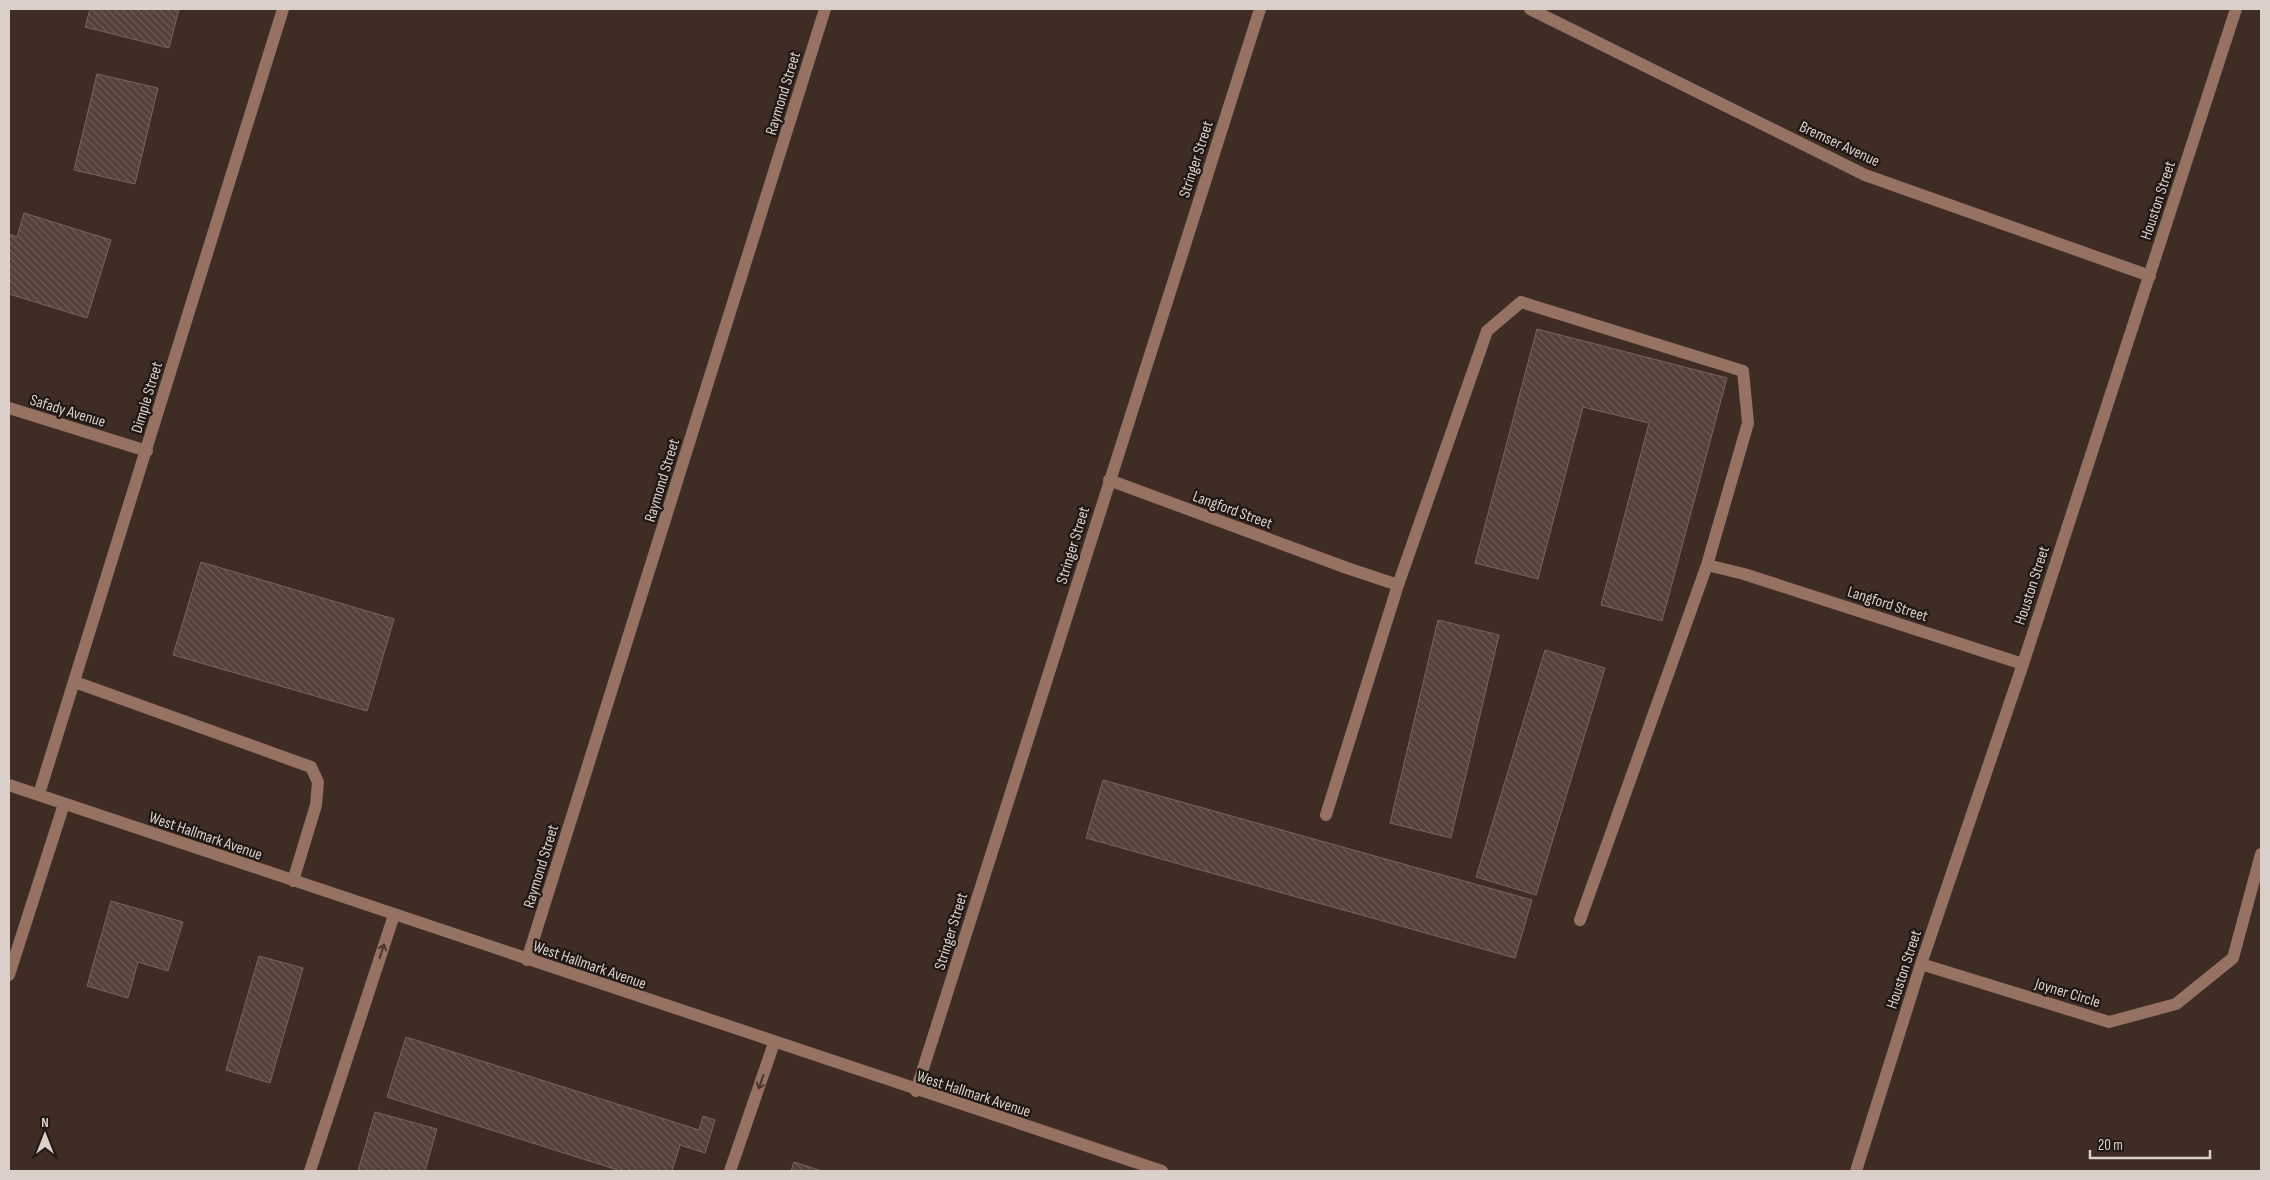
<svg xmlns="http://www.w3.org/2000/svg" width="2270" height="1180" viewBox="0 0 2270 1180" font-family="'Sofia Sans Condensed',sans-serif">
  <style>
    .building { fill: url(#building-back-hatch); stroke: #7a655d }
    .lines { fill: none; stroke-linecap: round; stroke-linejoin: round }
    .minor { stroke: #967263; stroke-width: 12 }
    .oneway { stroke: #49372f }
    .labels { text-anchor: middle; stroke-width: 4.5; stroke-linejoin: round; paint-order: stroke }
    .street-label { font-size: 16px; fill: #dbcfca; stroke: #1f1713 }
  </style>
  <defs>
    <pattern id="building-back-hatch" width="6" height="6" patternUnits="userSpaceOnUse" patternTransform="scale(1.25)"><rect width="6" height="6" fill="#544139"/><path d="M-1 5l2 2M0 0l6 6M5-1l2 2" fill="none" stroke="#6c5b54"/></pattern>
  </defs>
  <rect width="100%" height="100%" fill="#3e2c25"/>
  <path class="building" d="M 90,9 L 179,9 L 169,48 L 85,27 Z
    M 97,74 L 158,88 L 135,184 L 74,170 Z
    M 24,213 L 111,240 L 87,318 L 9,294 L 9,234 L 17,237 Z
    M 1537,329 L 1727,378 L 1662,621 L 1601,605 L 1649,423 L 1583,407 L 1538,579 L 1475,563 Z
    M 201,562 L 394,619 L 367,711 L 173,655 Z
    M 1438,620 L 1499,635 L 1451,838 L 1390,823 Z
    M 1545,650 L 1605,668 L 1536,895 L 1476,877 Z
    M 1103,780 L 1532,900 L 1515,958 L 1086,838 Z
    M 111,901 L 183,922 L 168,971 L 138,962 L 128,998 L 87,986 Z
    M 259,956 L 303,968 L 270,1083 L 226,1070 Z
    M 406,1037 L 699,1130 L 703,1116 L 715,1120 L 705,1153 L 680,1145 L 672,1171 L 621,1171 L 387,1097 Z
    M 375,1112 L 437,1129 L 425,1171 L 358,1171 Z
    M 794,1162 L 822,1171 L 791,1171 Z"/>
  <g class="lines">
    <path class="minor" d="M 1530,9 L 1865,175 L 2150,276
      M 9,408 L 147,451
      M 1109,480 L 1347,568 L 1398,585 L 1487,331 L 1521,302 L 1743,371 L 1748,423 L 1707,565 L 1744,574 L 2023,664
      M 75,682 L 311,767 L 318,782 L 316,805 L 293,881
      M 9,785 L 1162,1171
      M 39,794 L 283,9
      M 1326,815 L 1398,585
      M 1580,920 L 1707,565
      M 527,960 L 825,9
      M 1921,964 L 2109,1022 L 2176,1004 L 2233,958 L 2261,854
      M 9,975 L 64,804
      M 916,1091 L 1260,9
      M 310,1171 L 394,915
      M 730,1171 L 774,1043
      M 1856,1171 L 1921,964 L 2023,664 L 2236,9"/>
  </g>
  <defs><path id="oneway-shaft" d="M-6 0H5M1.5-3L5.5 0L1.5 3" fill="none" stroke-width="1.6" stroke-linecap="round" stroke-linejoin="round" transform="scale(1.25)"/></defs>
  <g class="oneway">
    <use href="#oneway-shaft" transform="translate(382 951) rotate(-72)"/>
    <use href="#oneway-shaft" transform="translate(761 1082) rotate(109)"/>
  </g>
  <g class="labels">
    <g class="street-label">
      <text transform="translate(782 93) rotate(-73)" y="6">Raymond Street</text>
      <text transform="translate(1840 143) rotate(25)" y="6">Bremser Avenue</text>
      <text transform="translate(1195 159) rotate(-72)" y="6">Stringer Street</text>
      <text transform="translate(2157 200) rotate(-72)" y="6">Houston Street</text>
      <text transform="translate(146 397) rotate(-73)" y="6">Dimple Street</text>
      <text transform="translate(68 410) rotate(17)" y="6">Safady Avenue</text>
      <text transform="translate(661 480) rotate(-73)" y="6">Raymond Street</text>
      <text transform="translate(1233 509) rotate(20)" y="6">Langford Street</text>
      <text transform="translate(1072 545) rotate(-73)" y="6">Stringer Street</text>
      <text transform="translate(2031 585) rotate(-72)" y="6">Houston Street</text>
      <text transform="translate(1888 603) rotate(18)" y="6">Langford Street</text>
      <text transform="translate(206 835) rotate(19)" y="6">West Hallmark Avenue</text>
      <text transform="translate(540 866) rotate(-73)" y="6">Raymond Street</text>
      <text transform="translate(950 931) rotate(-73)" y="6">Stringer Street</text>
      <text transform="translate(590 964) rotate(19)" y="6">West Hallmark Avenue</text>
      <text transform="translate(1903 969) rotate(-72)" y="6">Houston Street</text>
      <text transform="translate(2068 992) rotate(17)" y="6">Joyner Circle</text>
      <text transform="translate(974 1093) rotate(18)" y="6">West Hallmark Avenue</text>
    </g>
  </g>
  <rect width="2270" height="1180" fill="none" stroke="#dbcfca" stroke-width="20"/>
  <g transform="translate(45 1135)" stroke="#1f1713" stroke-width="4" paint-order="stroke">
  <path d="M0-4L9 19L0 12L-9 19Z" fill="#dbcfca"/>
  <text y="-8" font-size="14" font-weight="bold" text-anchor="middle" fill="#dbcfca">N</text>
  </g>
  <path d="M2090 1150v8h120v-8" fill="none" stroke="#dbcfca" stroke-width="2.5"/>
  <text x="2098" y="1150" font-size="15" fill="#dbcfca" stroke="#1f1713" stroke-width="4" paint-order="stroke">20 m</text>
</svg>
